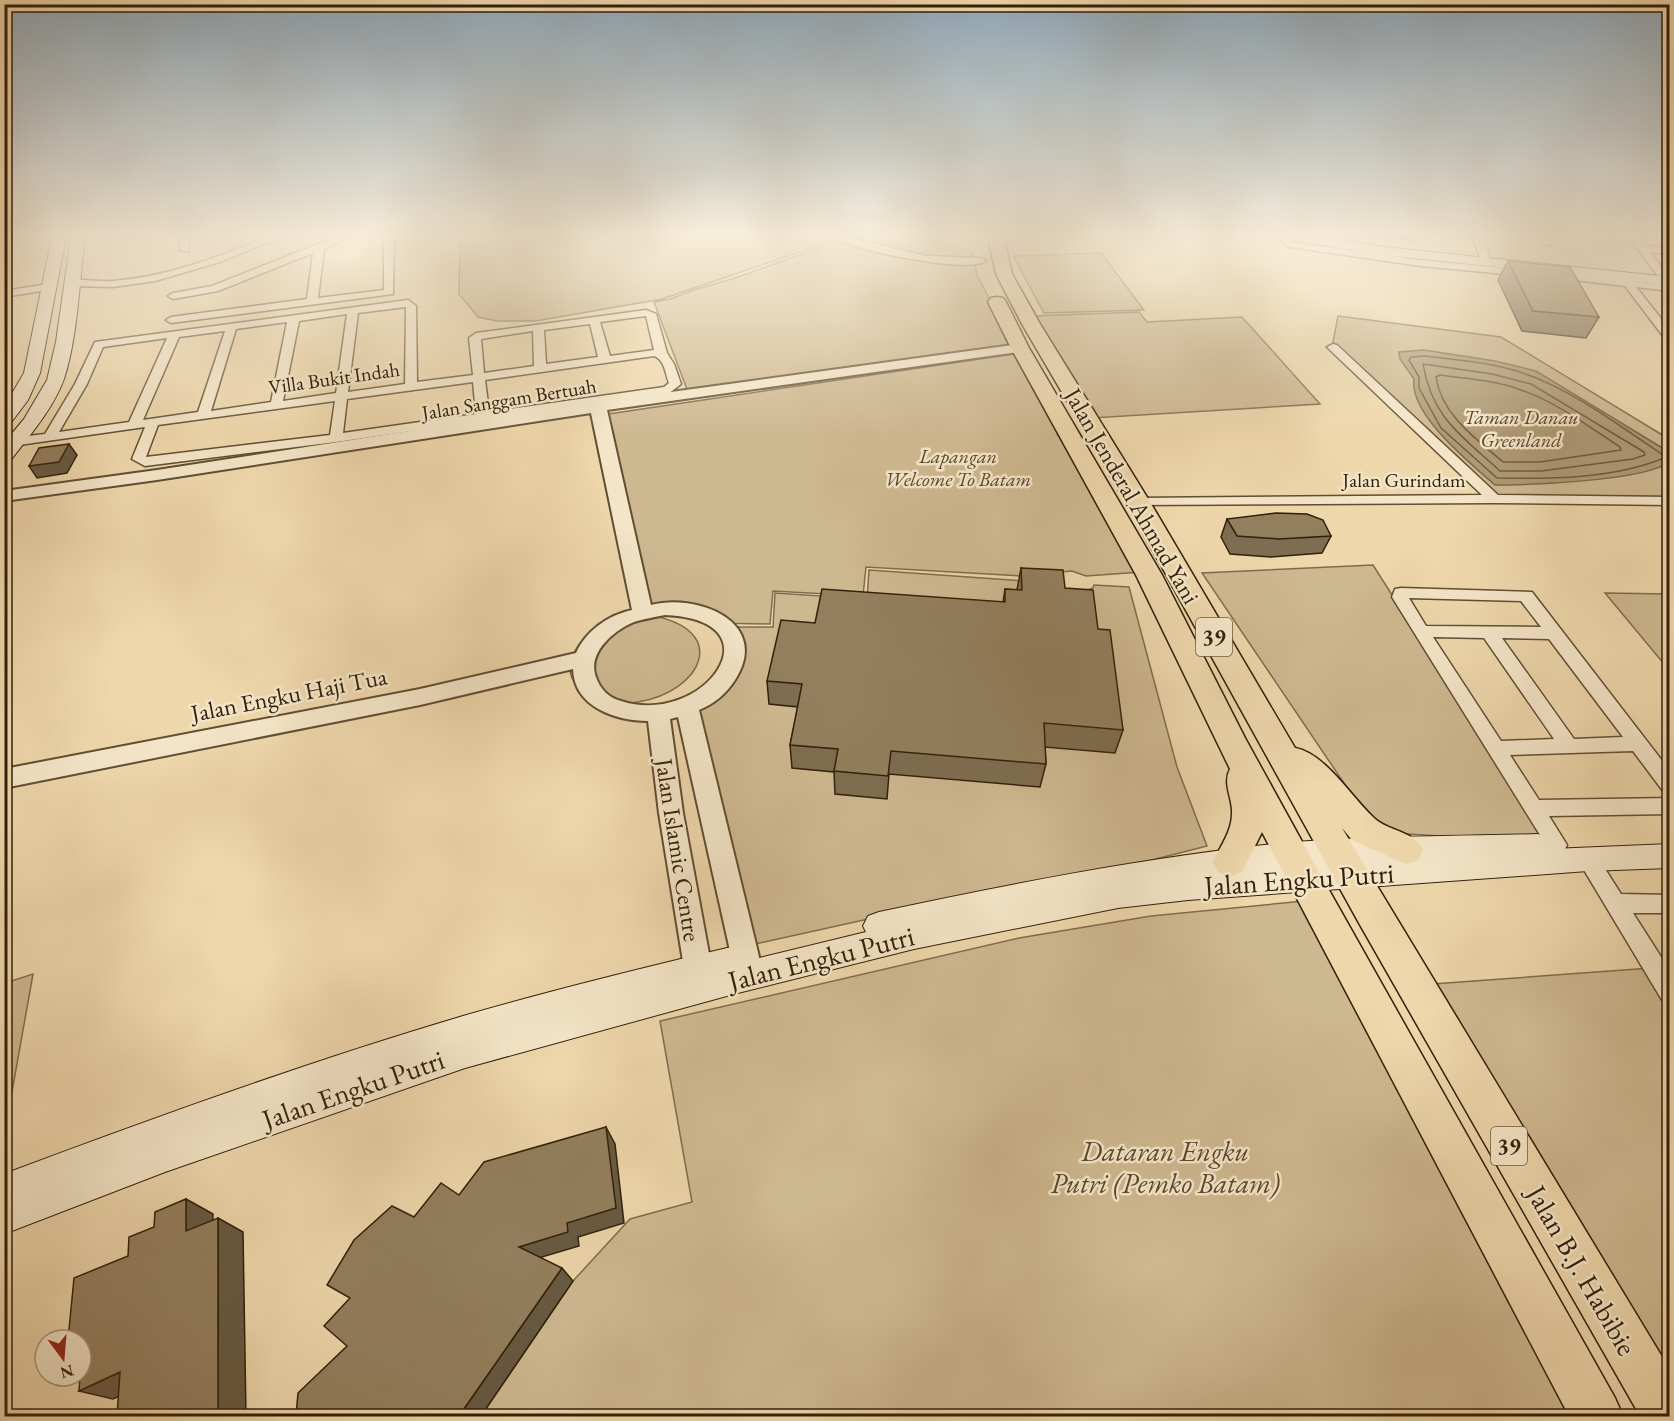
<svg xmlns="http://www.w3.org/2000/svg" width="1674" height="1421" viewBox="0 0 1674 1421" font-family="'EB Garamond',serif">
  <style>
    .green { fill: #ceb890; stroke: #806c4d; stroke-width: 1.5 }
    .water { fill: #ae9974; stroke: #7c694a; stroke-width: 1.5 }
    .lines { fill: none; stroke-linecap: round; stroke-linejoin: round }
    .shore { stroke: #705c3f; stroke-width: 1.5 }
    .minor-casing { stroke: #604e32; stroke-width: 3 }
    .tertiary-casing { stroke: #604e32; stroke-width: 4 }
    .secondary-casing { stroke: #31200a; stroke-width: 2 }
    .trunk-casing { stroke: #31200a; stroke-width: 3 }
    .minor { fill: #f4e5c8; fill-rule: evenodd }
    .tertiary { fill: #f4e5c8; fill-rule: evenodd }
    .secondary { fill: #f4e5c8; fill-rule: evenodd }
    .trunk { fill: #eed7ab; fill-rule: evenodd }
    .wall { fill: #7e6d51; stroke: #31200a; stroke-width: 1.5 }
    .shaded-wall { fill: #675942; stroke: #31200a; stroke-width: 1.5 }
    .building { fill: #937f5e; stroke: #31200a; stroke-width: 1.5 }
    .labels { text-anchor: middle; stroke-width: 5; stroke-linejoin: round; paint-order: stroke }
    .far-street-label { font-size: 20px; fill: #31200a; stroke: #f4e5c8 }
    .far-park-label { font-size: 20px; font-style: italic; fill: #58462c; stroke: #f4e5c8 }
    .shield { fill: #f4e5c8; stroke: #6c5b43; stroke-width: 1.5 }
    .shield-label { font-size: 22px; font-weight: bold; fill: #31200a }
    .street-label { font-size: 24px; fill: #31200a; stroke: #f4e5c8 }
    .near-street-label { font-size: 28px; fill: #31200a; stroke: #f4e5c8 }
    .near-park-label { font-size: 28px; font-style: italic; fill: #58462c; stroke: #f4e5c8 }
  </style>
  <rect width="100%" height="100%" fill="#eed7ab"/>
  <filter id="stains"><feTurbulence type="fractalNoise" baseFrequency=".00333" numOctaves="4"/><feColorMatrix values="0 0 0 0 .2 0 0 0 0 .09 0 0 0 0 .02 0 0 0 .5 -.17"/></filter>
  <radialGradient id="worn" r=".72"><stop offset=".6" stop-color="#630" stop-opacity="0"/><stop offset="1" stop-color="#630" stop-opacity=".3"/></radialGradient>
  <path class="green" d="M 460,237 L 836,237 L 826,243 L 662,299 L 536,321 L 497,321 L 478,317 L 459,294 Z
    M 841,237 L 920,237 L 972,251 L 977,275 L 1014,346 L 688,392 L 654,302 L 670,299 L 694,290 L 735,278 L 830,244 Z
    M 1101,253 L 1144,310 L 1044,313 L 1013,256 Z
    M 1139,312 L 1147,322 L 1242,317 L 1320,404 L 1092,418 L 1033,316 Z
    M 1338,316 L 1501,337 L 1669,439 L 1669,497 L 1494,496 L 1333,342 Z
    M 1014,354 L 1141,572 L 1086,576 L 1072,571 L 1060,572 L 1055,578 L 866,567 L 863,596 L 773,591 L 770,624 L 710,623 L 632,606 L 595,416 Z
    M 1373,565 L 1550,843 L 1377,832 L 1202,573 Z
    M 869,570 L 1053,583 C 1068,591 1077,595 1093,588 L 1094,585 L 1129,587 L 1177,767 L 1207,846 L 1132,865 L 1036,882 L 746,946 L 692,711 L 719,690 L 728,627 L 773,627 L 775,593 L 867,599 Z
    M 1605,593 L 1669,594 L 1669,670 Z
    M 648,615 C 731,628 704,691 638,702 C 629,704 615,705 606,701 C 598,697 584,692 578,686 C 555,664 586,630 608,623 C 620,618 635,618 648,615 Z
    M 1304,901 L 1587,1416 L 481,1416 L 573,1281 L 630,1219 L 692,1202 L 660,1021 L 1019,938 L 1151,916 Z
    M 1651,968 L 1669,993 L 1669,1398 L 1419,985 Z
    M 33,974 L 5,1131 L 5,983 Z"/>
  <path class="water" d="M 1424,350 L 1495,361 L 1536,371 L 1669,452 L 1669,462 C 1645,481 1529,485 1495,485 C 1470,463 1409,414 1414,379 L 1400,359 L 1399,352 Z"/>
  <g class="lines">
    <path class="shore" d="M 1425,356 C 1457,360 1489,362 1520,372 C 1572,389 1618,425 1663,455 L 1664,458 C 1613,479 1551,479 1497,478 L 1441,428 L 1419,388 L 1419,377 L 1409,360 L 1411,357 Z
      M 1423,364 L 1492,374 L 1531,384 L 1644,452 L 1645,455 L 1633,459 L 1541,471 L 1500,471 C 1462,436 1432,418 1423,364 Z
      M 1440,375 C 1466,379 1493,380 1518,389 C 1555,401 1588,426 1620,447 L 1621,450 L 1540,462 L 1503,462 C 1476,439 1441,414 1436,377 Z"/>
    <g class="minor-casing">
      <path id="minor" d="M 180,237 L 190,237 L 188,252 L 180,250 Z
        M 268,237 L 281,237 L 220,262 L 155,281 L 113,287 L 71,286 L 66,283 L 71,280 C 85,279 99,282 113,281 C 167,277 218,257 268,237 Z
        M 336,237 L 349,237 L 324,249 L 318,298 L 384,290 L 384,237 L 394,237 L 393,294 L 171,323 L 166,320 L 171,317 L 307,299 L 313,253 L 218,291 L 173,299 L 168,296 L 173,293 L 212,286 Z
        M 833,237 L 848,237 L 926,256 L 981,258 L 986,261 C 968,274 852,250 833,237 Z
        M 1286,237 L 1295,237 L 1292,242 L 1421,260 L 1526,270 L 1531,273 L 1526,276 L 1421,266 L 1289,247 L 1282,242 Z
        M 1473,237 L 1483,237 L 1491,261 L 1489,263 L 1481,261 Z
        M 1538,237 L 1547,237 L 1552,244 L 1544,246 Z
        M 1629,237 L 1638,237 L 1645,246 L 1670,248 L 1670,254 L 1650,252 L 1667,274 L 1666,276 L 1658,276 Z
        M 1553,272 L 1620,279 L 1620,276 L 1624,275 L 1631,281 L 1670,285 L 1670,291 L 1636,287 L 1670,330 L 1670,341 L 1666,340 L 1625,286 L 1549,277 L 1548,275 Z
        M 49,284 L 53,285 L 53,289 L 4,297 L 4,291 Z
        M 408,300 L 416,306 L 417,382 L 473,375 L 469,338 L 476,333 L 646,310 L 656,314 L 667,353 L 674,364 L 681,384 L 668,394 L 336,442 L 145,466 L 132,459 L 145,427 L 19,445 L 12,441 L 19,437 L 45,434 L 75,384 L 95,342 ZM 406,307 L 405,384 L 348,392 L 358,313 ZM 347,314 L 336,393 L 283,401 L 299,321 ZM 646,316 L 654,350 L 610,356 L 600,322 ZM 287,322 L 271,402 L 211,411 L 236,329 ZM 590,324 L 598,357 L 546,364 L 544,330 ZM 225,331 L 198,412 L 143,420 L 179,337 ZM 533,331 L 534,366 L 484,373 L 481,339 ZM 167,338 L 129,422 L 59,432 L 87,384 L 103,347 ZM 654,356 C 665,360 665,373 669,383 L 664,387 L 489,412 L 485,380 ZM 473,382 L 476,414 L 343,433 L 347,399 ZM 335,401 L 330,435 L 146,457 L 158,425 Z
        M 1333,344 L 1337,345 L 1498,495 L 1670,497 L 1670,505 L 1494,503 L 1133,505 L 1131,502 L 1138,498 L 1482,495 L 1329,349 L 1327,347 Z
        M 1401,588 L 1532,592 L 1670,771 L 1670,793 L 1663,791 L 1633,751 L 1510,755 L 1539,800 L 1670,798 L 1670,814 L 1549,816 L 1567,845 L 1564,851 L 1557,854 L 1550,851 L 1392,597 L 1395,589 ZM 1409,598 L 1521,601 L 1541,627 L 1426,626 ZM 1433,637 L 1484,638 L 1554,739 L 1501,741 ZM 1502,638 L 1549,639 L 1623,737 L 1574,739 Z
        M 1588,850 L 1595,853 L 1621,894 L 1670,895 L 1670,913 L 1633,913 L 1670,971 L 1670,1003 L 1662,1000 L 1581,865 L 1578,859 L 1581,853 Z"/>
    </g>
    <g class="tertiary-casing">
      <path id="tertiary" d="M 1020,344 L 1027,348 L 1025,351 L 607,410 L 651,605 C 697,593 772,622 735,680 C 726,694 714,704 699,710 L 763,973 L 759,982 L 749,986 L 739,982 L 735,973 L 678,717 L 670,719 L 683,813 L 715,986 L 711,996 L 701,999 L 691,996 L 687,986 L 659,813 L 648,721 C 616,721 574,707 573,669 L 420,705 L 4,788 L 4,769 L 420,689 L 576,653 C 586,631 608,615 632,610 L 591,413 L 157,480 L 4,501 L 4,491 L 157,470 L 598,402 ZM 665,615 C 782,620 703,728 621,701 C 609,698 600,689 596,677 C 587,653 613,631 634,622 C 643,619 655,617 665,615 Z"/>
    </g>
    <g class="secondary-casing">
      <path id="secondary" d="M 52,237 L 66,237 L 40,373 L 28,400 L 10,424 L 4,425 L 4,407 L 24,373 Z
        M 71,237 L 85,237 C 79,282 78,336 64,379 C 53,409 30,435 11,460 L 4,462 L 4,443 L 24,419 L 47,380 L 56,342 Z
        M 1288,237 L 1322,237 L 1384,247 L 1670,277 L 1670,285 L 1384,255 L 1294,241 Z
        M 1538,834 L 1548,837 L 1553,846 L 1551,849 L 1670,844 L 1670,868 L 1588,871 L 1188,900 L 1118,908 L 914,949 L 734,994 L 465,1068 L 165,1172 L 4,1234 L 4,1174 C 156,1117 308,1062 463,1016 C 556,989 650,966 744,944 L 755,949 L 759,958 L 866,932 L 863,926 L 868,916 L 879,912 C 1001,886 1123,862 1247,847 C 1343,835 1442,837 1538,834 Z"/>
    </g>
    <g class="trunk-casing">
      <path id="trunk" d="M 988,237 L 1004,237 L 1012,274 L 1040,324 L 1150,502 L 1295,748 C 1325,753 1352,798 1374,818 C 1389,832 1413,830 1423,850 L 1418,860 L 1406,864 L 1352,840 L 1342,828 L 1670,1370 L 1670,1416 L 1640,1416 L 1359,923 L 1126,502 L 1022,324 L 996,274 Z
        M 997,297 L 1003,298 L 1006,302 L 1029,348 L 1162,575 L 1245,738 L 1316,867 L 1615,1398 L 1623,1416 L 1569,1416 L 1262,832 L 1242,872 L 1230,877 L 1218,872 L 1213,862 C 1220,847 1232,831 1232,814 C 1233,798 1222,784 1230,769 L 1136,575 L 1011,348 L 988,302 L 991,298 Z"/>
    </g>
    <use href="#minor" class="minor"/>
    <use href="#tertiary" class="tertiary"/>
    <use href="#secondary" class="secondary"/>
    <use href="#trunk" class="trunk"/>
  </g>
  <path class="wall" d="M 1384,237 L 1418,237 L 1417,241 Z
    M 1508,261 L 1599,317 L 1586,338 L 1522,331 L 1498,280 Z
    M 1227,519 L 1331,536 L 1322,553 L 1271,557 L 1230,554 L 1221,537 Z
    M 1021,568 L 1065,588 L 1098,629 L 1123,730 L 1115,753 L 1045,747 L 1046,764 L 1040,787 L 889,774 L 887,799 L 835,794 L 834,772 L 792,768 L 790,745 L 798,707 L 769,704 L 767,681 L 815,623 L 1003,602 L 1005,589 L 1017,590 Z"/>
  <path class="shaded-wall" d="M 69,444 L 77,455 L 67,473 L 37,478 L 29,466 Z
    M 606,1127 L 615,1144 L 624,1223 L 578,1237 L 579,1246 L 532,1260 L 519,1247 L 567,1223 Z
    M 186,1199 L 213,1214 L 212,1245 L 186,1231 Z
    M 218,1218 L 243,1232 L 246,1416 L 218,1416 Z
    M 562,1268 L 573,1281 L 481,1416 L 459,1416 Z
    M 120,1372 L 152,1381 L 113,1399 L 79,1391 Z"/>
  <path class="building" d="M 1508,261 L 1570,267 L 1599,317 L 1533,311 Z
    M 69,444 L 59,462 L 29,466 L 39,448 Z
    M 1276,513 L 1307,514 L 1323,520 L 1331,536 L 1279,539 L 1237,536 L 1227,519 Z
    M 1021,568 L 1063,570 L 1065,588 L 1093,590 L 1098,629 L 1110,630 L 1123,730 L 1044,723 L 1046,764 L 891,751 L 888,776 L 834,771 L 838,749 L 790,745 L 802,684 L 767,681 L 781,620 L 815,623 L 822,589 L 1005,602 L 1005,589 L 1022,590 Z
    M 606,1127 L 616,1208 L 567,1223 L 568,1232 L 519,1247 L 562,1268 L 459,1416 L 296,1416 L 298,1393 L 347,1346 L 324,1326 L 350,1298 L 327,1285 L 354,1240 L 392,1206 L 414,1217 L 441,1183 L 459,1195 L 484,1162 Z
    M 186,1199 L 186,1231 L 218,1218 L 218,1416 L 117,1416 L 120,1372 L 79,1391 L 80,1376 L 81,1376 L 81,1340 L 68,1340 L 74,1278 L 128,1256 L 129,1237 L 154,1227 L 155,1212 Z"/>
  <linearGradient id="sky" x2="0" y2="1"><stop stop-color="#91a9ba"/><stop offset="0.54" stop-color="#f7edd9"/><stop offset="1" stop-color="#f7edd9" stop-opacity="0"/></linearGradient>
  <rect width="1674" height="436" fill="url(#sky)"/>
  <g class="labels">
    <g class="far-street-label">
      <text transform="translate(334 378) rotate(-8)" y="7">Villa Bukit Indah</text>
      <text transform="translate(509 399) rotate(-9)" y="7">Jalan Sanggam Bertuah</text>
      <text x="1404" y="487">Jalan Gurindam</text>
    </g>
    <g class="far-park-label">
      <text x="1521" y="424">Taman Danau<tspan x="1521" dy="23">Greenland</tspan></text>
      <text x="958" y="463">Lapangan<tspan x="958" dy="23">Welcome To Batam</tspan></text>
    </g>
    <g class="shield">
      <rect x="1196" y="618" width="36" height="38" rx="4.5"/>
      <rect x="1491" y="1127" width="36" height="38" rx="4.5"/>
    </g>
    <g class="shield-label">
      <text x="1214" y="645">39</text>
      <text x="1509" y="1154">39</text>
    </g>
    <g class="street-label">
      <text transform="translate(1132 496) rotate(60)" y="8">Jalan Jenderal Ahmad Yani</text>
      <text transform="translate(289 695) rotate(-11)" y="8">Jalan Engku Haji Tua</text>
      <text transform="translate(678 850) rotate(81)" y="8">Jalan Islamic Centre</text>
    </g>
    <g class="near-street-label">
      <text transform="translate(1299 879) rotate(-4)" y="10">Jalan Engku Putri</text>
      <text transform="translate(821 958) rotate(-14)" y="10">Jalan Engku Putri</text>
      <text transform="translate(353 1089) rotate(-19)" y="10">Jalan Engku Putri</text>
      <text transform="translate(1582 1270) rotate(60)" y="10">Jalan B.J. Habibie</text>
    </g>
    <g class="near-park-label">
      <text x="1165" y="1161">Dataran Engku<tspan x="1165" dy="32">Putri (Pemko Batam)</tspan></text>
    </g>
  </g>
  <rect width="1674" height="1421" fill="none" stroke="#eed7ab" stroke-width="24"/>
  <rect x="6" y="6" width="1662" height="1409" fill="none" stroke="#31200a" stroke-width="3"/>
  <rect x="12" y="12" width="1650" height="1397" fill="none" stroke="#31200a" stroke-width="1.5"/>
  <g transform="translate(63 1358) rotate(164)"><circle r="28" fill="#f4e5c8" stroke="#a6967c" stroke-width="1.5"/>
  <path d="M0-4.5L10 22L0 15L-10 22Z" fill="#8f2418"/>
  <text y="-9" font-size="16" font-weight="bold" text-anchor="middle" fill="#31200a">N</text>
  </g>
  <rect width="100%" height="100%" filter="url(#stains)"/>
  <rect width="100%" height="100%" fill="url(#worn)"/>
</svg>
